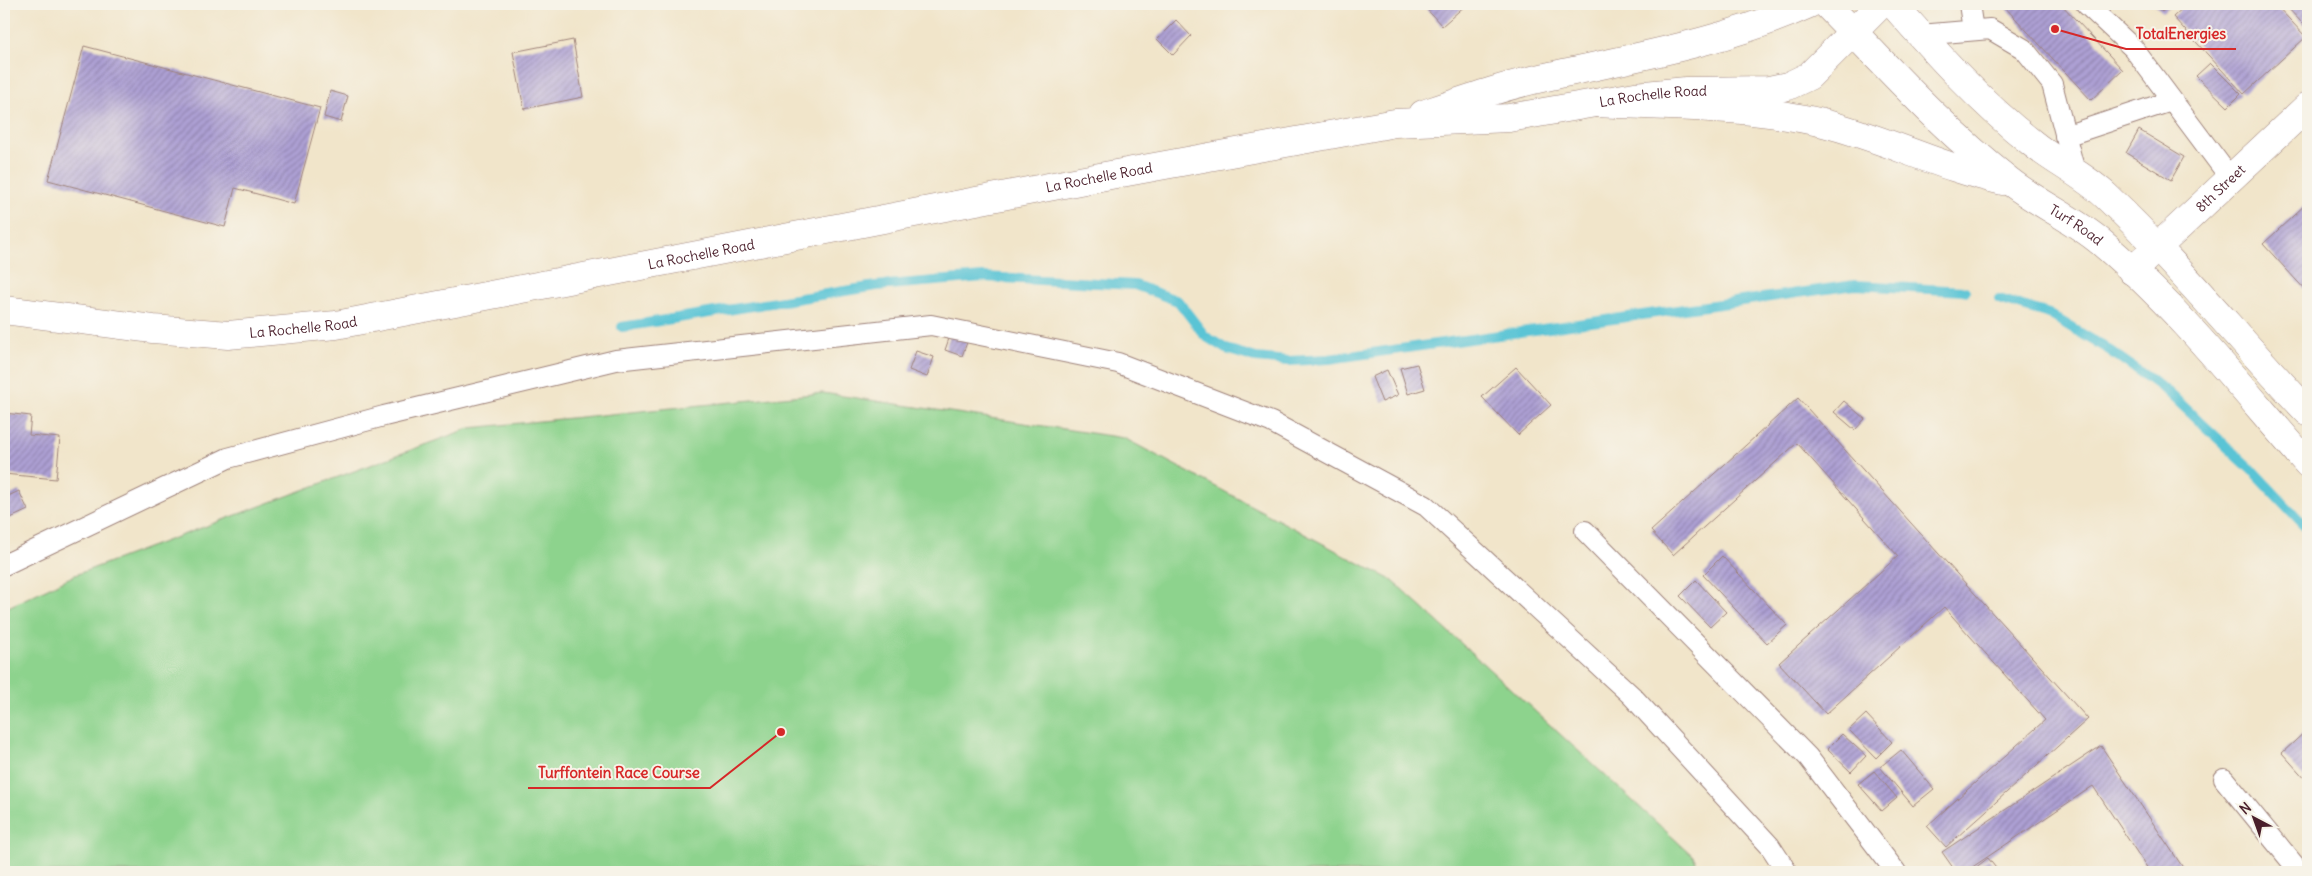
<svg xmlns="http://www.w3.org/2000/svg" width="2312" height="876" viewBox="0 0 2312 876" font-family="Delius,sans-serif">
  <style>
    .pitch { fill: #8dd38d; stroke: #6c795c }
    .lines { fill: none; stroke-linecap: round; stroke-linejoin: round }
    .stream { stroke: #5ac4d5; stroke-width: 10 }
    .building { fill: url(#building-hatch) }
    .service-casing { stroke: #9e827a; stroke-width: 22 }
    .minor-casing { stroke: #9e827a; stroke-width: 29 }
    .secondary-casing { stroke: #9e827a; stroke-width: 29 }
    .service { stroke: #fff; stroke-width: 20 }
    .minor { stroke: #fff; stroke-width: 28 }
    .secondary { stroke: #fff; stroke-width: 28 }
    .labels { text-anchor: middle; stroke-width: 4; stroke-linejoin: round; paint-order: stroke }
    .street-label { font-size: 14px; fill: #4a1f2b; stroke: #f7f3e8 }
    .leader { fill: none; stroke: #d62828; stroke-width: 2 }
    .callout-dot { fill: #d62828; stroke: #f7f3e8; stroke-width: 2 }
    .callout-label { font-size: 15px; text-anchor: middle; font-weight: bold; fill: #d62828; stroke: #f7f3e8; stroke-width: 4; stroke-linejoin: round; paint-order: stroke }
  </style>
  <defs>
    <pattern id="building-hatch" width="6" height="6" patternUnits="userSpaceOnUse" patternTransform="scale(1.25)"><rect width="6" height="6" fill="#ada0d4"/><path d="M-1 1l2-2M0 6l6-6M5 7l2-2" fill="none" stroke="#8f82ac"/></pattern>
  </defs>
  <rect width="100%" height="100%" fill="#f7f3e8"/>
  <filter id="ink" filterUnits="userSpaceOnUse"><feTurbulence type="fractalNoise" baseFrequency=".02" numOctaves="2"/><feDisplacementMap in="SourceGraphic" scale="10" xChannelSelector="R" yChannelSelector="G"/><feConvolveMatrix kernelMatrix="1 2 1 2 8 2 1 2 1" color-interpolation-filters="sRGB"/></filter>
  <filter id="wash" filterUnits="userSpaceOnUse"><feTurbulence type="fractalNoise" baseFrequency=".0096" numOctaves="4" result="noise"/><feDisplacementMap in="SourceGraphic" scale="20" xChannelSelector="R" yChannelSelector="G"/><feGaussianBlur stdDeviation="1.12" result="paint"/><feColorMatrix in="noise" values="0 0 0 0 0 0 0 0 0 0 0 0 0 0 0 0 0 1.4 0 .05"/><feComposite in="paint" operator="in"/></filter>
  <g filter="url(#wash)">
    <rect width="100%" height="100%" fill="#f1e5ca"/>
    <path class="pitch" d="M 823,393 L 1124,438 L 1393,581 L 1693,856 L 1701,872 L 4,872 L 4,609 L 75,575 L 470,428 Z"/>
    <g class="lines">
      <path class="stream" d="M 1999,299 L 2049,314 L 2109,350 L 2168,392 L 2254,472 L 2308,529
        M 622,327 L 876,286 L 983,277 L 1135,285 L 1178,301 L 1205,336 L 1226,349 L 1256,358 L 1288,361 L 1329,359 L 1855,285 L 1965,291"/>
    </g>
    <g id="blocks">
      <path class="building" d="M 1422,4 L 1467,4 L 1442,26 Z
        M 2002,4 L 2061,4 L 2123,70 L 2091,100 Z
        M 2155,4 L 2172,4 L 2162,12 Z
        M 2187,4 L 2275,4 L 2306,37 L 2244,94 L 2173,17 Z
        M 2284,4 L 2308,4 L 2308,21 L 2304,25 Z
        M 1176,20 L 1191,36 L 1173,55 L 1157,39 Z
        M 573,40 L 583,97 L 524,109 L 513,52 Z
        M 84,46 L 320,108 L 294,204 L 235,188 L 225,227 L 48,180 Z
        M 2210,63 L 2241,94 L 2228,107 L 2196,76 Z
        M 330,91 L 348,96 L 341,122 L 324,117 Z
        M 2139,130 L 2184,157 L 2171,180 L 2126,153 Z
        M 2308,202 L 2308,293 L 2263,244 Z
        M 952,330 L 969,337 L 962,356 L 945,350 Z
        M 916,351 L 934,357 L 927,377 L 909,370 Z
        M 1417,364 L 1425,389 L 1408,394 L 1400,368 Z
        M 1516,367 L 1551,405 L 1518,435 L 1482,397 Z
        M 1387,370 L 1398,395 L 1382,402 L 1372,377 Z
        M 1798,398 L 2088,719 L 1946,847 L 1927,826 L 2045,720 L 1944,607 L 1826,714 L 1779,663 L 1898,556 L 1797,443 L 1673,555 L 1651,531 Z
        M 1844,401 L 1865,419 L 1855,430 L 1834,412 Z
        M 4,413 L 31,416 L 29,435 L 60,438 L 56,479 L 4,474 Z
        M 19,491 L 28,510 L 4,521 L 4,498 Z
        M 1722,556 L 1787,625 L 1767,643 L 1703,575 Z
        M 1696,580 L 1726,612 L 1710,627 L 1680,596 Z
        M 1866,714 L 1892,742 L 1876,758 L 1849,730 Z
        M 2308,729 L 2308,782 L 2282,753 Z
        M 1842,734 L 1866,756 L 1851,772 L 1827,749 Z
        M 2101,746 L 2186,872 L 2150,872 L 2093,786 L 1965,872 L 1956,872 L 1942,852 Z
        M 1901,750 L 1934,789 L 1913,806 L 1880,767 Z
        M 1874,771 L 1897,798 L 1882,811 L 1858,784 Z
        M 1988,858 L 1999,872 L 1970,872 Z"/>
    </g>
  </g>
  <g filter="url(#ink)">
    <use href="#blocks" fill-opacity="0" stroke="#9e827a" stroke-width="1"/>
    <g class="lines">
      <g class="service-casing">
        <path id="service" d="M 1969,4 L 1973,30
          M 2086,4 L 2133,48 L 2231,179
          M 1920,35 L 1990,29 L 2024,49 L 2052,84 L 2075,172
          M 2065,136 L 2171,101
          M 1585,531 L 1808,757 L 1896,872
          M 4,565 L 228,458 L 384,416 L 616,360 L 931,325 L 1118,363 L 1271,422 L 1426,506 L 1632,696 L 1770,846 L 1787,872
          M 2224,779 L 2300,872"/>
      </g>
      <g class="minor-casing">
        <g id="minor">
          <path d="M 1423,114 C 1464,100 1504,86 1546,77 C 1635,57 1726,42 1809,4"/>
          <path id="s1" d="M 2132,271 L 2308,106"/>
          <path id="s2" d="M 4,310 L 153,329 L 228,335 L 336,325 L 1105,176 L 1395,123 L 1509,118 L 1635,96 L 1686,91 L 1769,90 L 1788,86 L 1809,76 L 1881,4"/>
        </g>
      </g>
      <g class="secondary-casing">
        <g id="secondary">
          <path id="s3" d="M 1826,4 C 1885,64 1941,128 2008,180 C 2038,204 2073,218 2102,243 C 2179,308 2242,389 2308,464"/>
          <path d="M 1893,4 C 1936,53 1980,102 2032,143 C 2055,162 2084,175 2106,196 C 2178,264 2240,341 2308,412"/>
          <path d="M 1596,103 C 1671,107 1749,105 1823,123 C 1884,138 1941,168 2003,181"/>
        </g>
      </g>
      <use href="#service" class="service"/>
      <use href="#minor" class="minor"/>
      <use href="#secondary" class="secondary"/>
    </g>
  </g>
  <g class="labels">
    <g class="street-label">
      <text dy="5" stroke="none"><textPath href="#s2" startOffset="1672">La Rochelle Road</textPath></text>
      <text dy="5" stroke="none"><textPath href="#s2" startOffset="1111">La Rochelle Road</textPath></text>
      <text dy="5" stroke="none"><textPath href="#s1" startOffset="121">8th Street</textPath></text>
      <text dy="5" stroke="none"><textPath href="#s3" startOffset="335">Turf Road</textPath></text>
      <text dy="5" stroke="none"><textPath href="#s2" startOffset="706">La Rochelle Road</textPath></text>
      <text dy="5" stroke="none"><textPath href="#s2" startOffset="301">La Rochelle Road</textPath></text>
    </g>
  </g>
  <path class="leader" d="M2055 29L2126 49H2236M781 732L710 788H528"/>
  <g class="callout-dot">
    <circle cx="2055" cy="29" r="5"/>
    <circle cx="781" cy="732" r="5"/>
  </g>
  <g class="callout-label">
    <text x="2181" y="39">TotalEnergies</text>
    <text x="619" y="778">Turffontein Race Course</text>
  </g>
  <rect width="2312" height="876" fill="none" stroke="#f7f3e8" stroke-width="20"/>
  <g transform="translate(2254 818) rotate(319)" stroke="#f7f3e8" stroke-width="4" paint-order="stroke">
  <path d="M0-4L9 19L0 12L-9 19Z" fill="#4a1f2b"/>
  <text y="-8" font-size="14" font-weight="bold" text-anchor="middle" fill="#4a1f2b">N</text>
  </g>
</svg>
